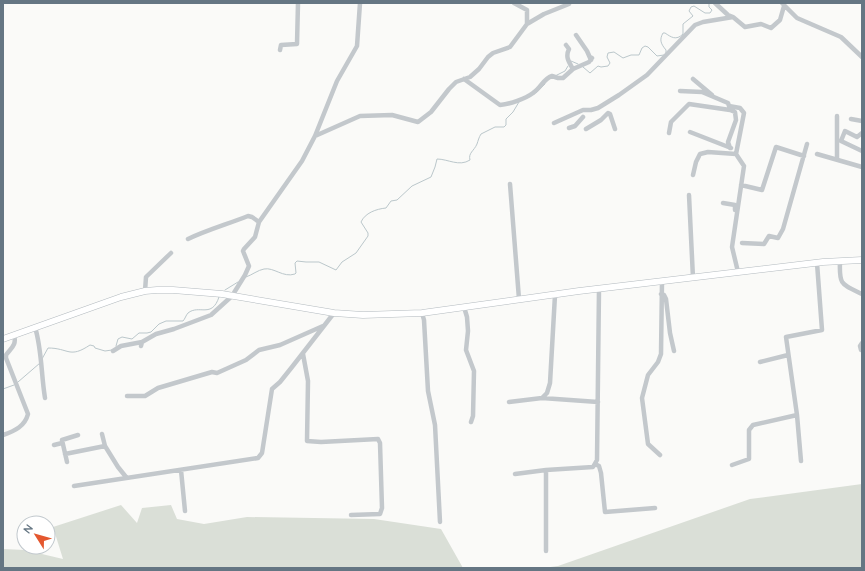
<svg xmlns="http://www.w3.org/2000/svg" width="865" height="571" viewBox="0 0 865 571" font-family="Quicksand,sans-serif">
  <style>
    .green { fill: #dadfd7 }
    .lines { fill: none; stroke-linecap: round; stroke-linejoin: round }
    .stream { stroke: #bbc7cb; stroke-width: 1 }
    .secondary-casing { stroke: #b3babf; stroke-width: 7 }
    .minor { stroke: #c3c8cc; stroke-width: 4.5 }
    .secondary { stroke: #fff; stroke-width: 6 }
  </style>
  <rect width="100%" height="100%" fill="#fafaf8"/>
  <path class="green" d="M 862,484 L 862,568 L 543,568 L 558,566 L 750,499 Z
    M 121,505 L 137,523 L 142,508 L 171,505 L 177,519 L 204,524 L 247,517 L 374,519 L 441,529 L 463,568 L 3,568 L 3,549 L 25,550 L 63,559 L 53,527 Z"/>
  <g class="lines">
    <path class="stream" d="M 666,53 L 666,50 C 661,44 659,40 663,33 L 665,33 C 671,37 676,41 683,34 L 683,24 L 693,16 L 689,11 L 691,7 L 694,6 L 705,13 L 710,13 L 712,10 L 709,7 L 709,3
      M 571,61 L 578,64
      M 583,67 L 590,73 L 598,66 L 601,67 L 608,66 L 610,63 L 607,57 L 608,53 L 614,52 L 623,58 L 631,55 L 639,55 L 642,48 L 645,46 L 648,47 L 657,56 L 664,55
      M 555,76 L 565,71 L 568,66
      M 536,93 L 545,84
      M 246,277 C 252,275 258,270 264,269 C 274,267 283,278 295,274 L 296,273 L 295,263 L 297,261 L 306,262 L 319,262 L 336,270 L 342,262 L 356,253 L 368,236 L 368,233 L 361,222 C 365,213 376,209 386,208 L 391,201 L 397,200 L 412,186 L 431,177 L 435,167 L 437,159 C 448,159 459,167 470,160 C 468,153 474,151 477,144 C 478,141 479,137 481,134 L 495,127 L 504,127 L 506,125 L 506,119 L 513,112 L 519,102
      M 225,290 L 238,282
      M 116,346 L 118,339 L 122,337 L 132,339 L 139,333 L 147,333 L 151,332 L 159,324 L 166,321 L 183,321 C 185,319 186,315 188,313 C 199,304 212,319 219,297
      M 42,359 L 48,348 C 69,348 69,359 90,345 L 94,346 L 95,348 L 105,351 L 112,350
      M 18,382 L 40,363
      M 3,389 L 14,385"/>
    <g class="secondary-casing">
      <path id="secondary" d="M 3,339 L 121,297 L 145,291 L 157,290 L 173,290 L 222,294 L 334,313 L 363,315 L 422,313 L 579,291 L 823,262 L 862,260"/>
    </g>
    <path class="minor" d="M 514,3 L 527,10 L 527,24
      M 715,3 L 728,15 L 733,17
      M 782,3 L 797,18 L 841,37 L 862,57
      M 576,35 L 587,51 L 591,60
      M 566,45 L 569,49 C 565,57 569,62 573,69
      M 280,50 L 281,45 L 297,44 L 298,3
      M 464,79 L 500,105 C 510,104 525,99 533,93 C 541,88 543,79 552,76 L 558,78 L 563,78 L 573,69 L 589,62 L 592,58
      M 693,79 L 712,95
      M 680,91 L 702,92 L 728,103 L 729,106 L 740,108 L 744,113 L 736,154 L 744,166 L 732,247 L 738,272
      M 837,116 L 837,159
      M 851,119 L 862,121
      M 554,123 L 583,110 L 591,110 L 598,108 L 619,95 L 647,75 L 695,25 L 703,22 L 733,17 L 745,27 L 761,24 L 771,28 L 780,20 L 784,6
      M 569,128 L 575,126 L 583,117
      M 586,129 L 601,120 L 608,113 L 610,114 L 615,129
      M 690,132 L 731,148
      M 669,133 L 671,122 L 689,104 L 730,110 L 735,112 L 736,120 L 728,142 L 730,148
      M 862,133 L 857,137 L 845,131 L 841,141 L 862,151
      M 315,136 L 360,116 L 392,115 L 418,122 L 431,112 L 449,89 L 456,82 L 470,77 L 479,69 L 488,57 L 493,53 L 510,47 L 527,24 L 544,14 L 569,4
      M 817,154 L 862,167
      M 693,175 L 696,162 L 700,154 L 708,152 L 736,154
      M 510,184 L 519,299
      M 741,185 L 762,190 L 776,147 L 804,156
      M 689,195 L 693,278
      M 723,203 L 735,205 L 735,210
      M 188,239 C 207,230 228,224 248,216 L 252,217 L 259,222
      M 742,243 L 764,244 L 769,236 L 778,238 L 783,229 L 807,144
      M 840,261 C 839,285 841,284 862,294
      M 145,291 L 146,277 L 171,253
      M 661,294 L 664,295 L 666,299 L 670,333 L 674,351
      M 464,307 L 467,317 L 468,331 L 466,350 L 474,371 L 473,416 L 471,422
      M 422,313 L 424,320 L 428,391 L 435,425 L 440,522
      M 35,327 C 42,350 41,374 45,398
      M 141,346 L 142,342 L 156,334 L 174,329 L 211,315 L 232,296 L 245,275 L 249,266 L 243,251 L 244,249 L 255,237 L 259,222 L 302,161 L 315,136 L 337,81 L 357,46 L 360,3
      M 861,350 L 860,346 L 862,343
      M 113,351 L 121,346 L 142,342
      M 303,354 L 308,381 L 307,441 L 321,442 L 378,439 L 380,443 L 382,508 L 380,514 L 351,515
      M 760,362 L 788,355
      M 127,396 L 145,396 L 158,388 L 212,372 L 217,373 L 246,360 L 259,350 L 280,345 L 323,326
      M 542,398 L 547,393 L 550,383 L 555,295
      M 509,402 L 542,398 L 598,402
      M 102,434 L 105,446 L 118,467 L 126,477
      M 3,435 C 15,431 25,426 28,414 L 6,358 L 6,355 C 11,348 17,345 14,335
      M 54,445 L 62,443
      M 65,454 L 105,446
      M 660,455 L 648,444 L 642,398 L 648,375 L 658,362 L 661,354 L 662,281
      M 801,461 L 797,415 L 786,337 L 822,330 L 817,263
      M 67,462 L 62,440 L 78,435
      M 595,464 L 599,466 L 601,473 L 605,512 L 655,508
      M 732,465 L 749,459 L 749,430 L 753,425 L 797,415
      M 181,470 L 185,511
      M 515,474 L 546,470
      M 74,486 L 258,458 L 262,453 L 272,389 L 280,382 L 292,367 L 334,313
      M 546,551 L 546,470 L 593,467 L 597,460 L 599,289"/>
    <use href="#secondary" class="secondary"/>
  </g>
  <rect width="865" height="571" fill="none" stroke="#657683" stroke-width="8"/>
  <g transform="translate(36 535) rotate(307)"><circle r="19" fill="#ffffff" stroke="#c1c8cd"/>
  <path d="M0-3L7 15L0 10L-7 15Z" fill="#e4572e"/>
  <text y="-6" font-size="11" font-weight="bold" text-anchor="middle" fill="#657683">N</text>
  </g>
</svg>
